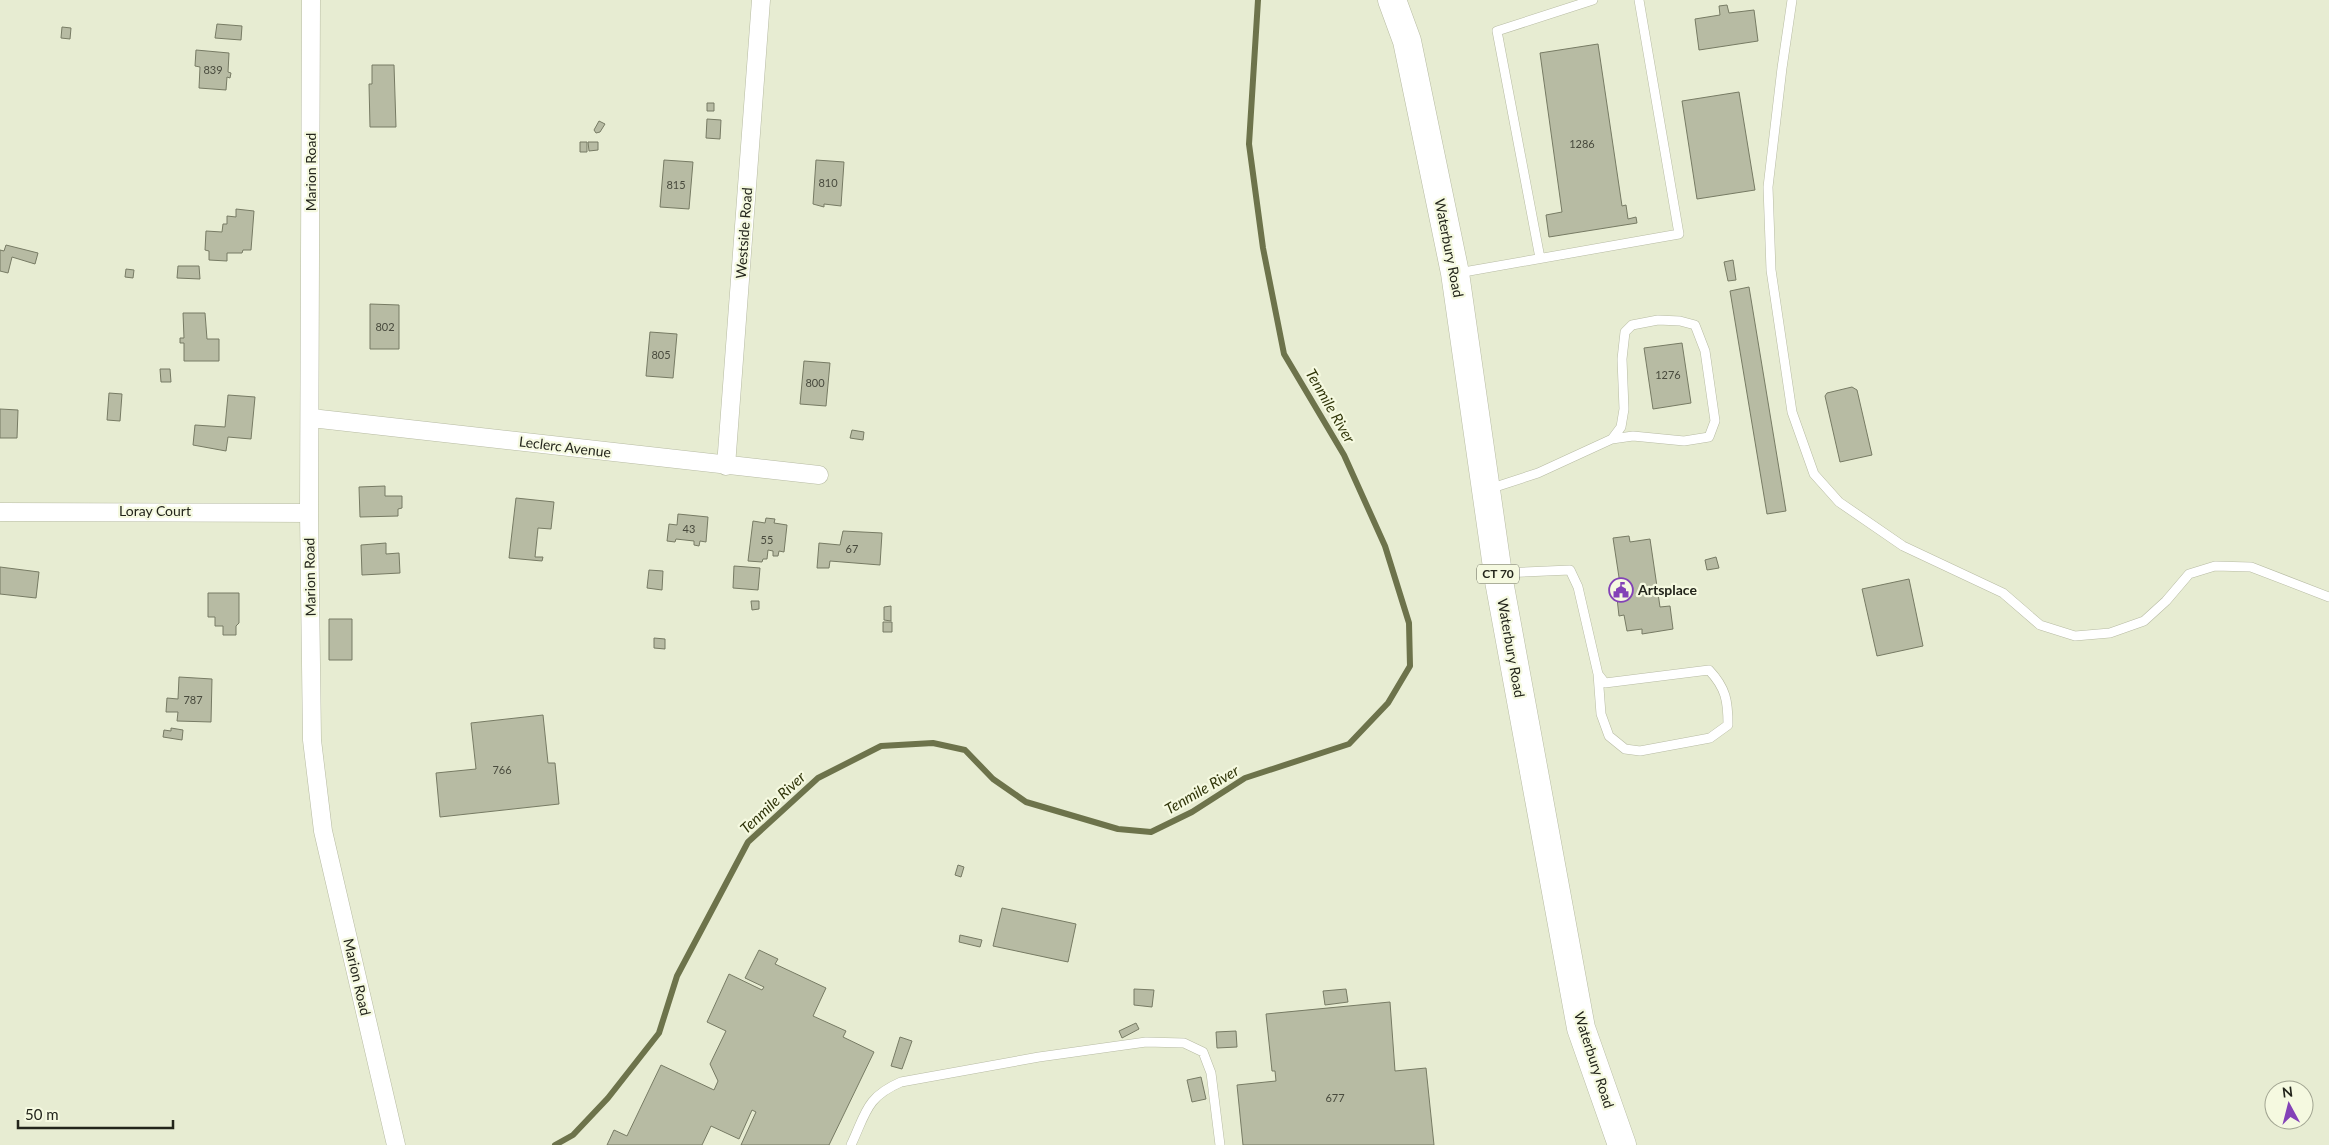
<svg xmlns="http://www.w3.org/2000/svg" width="2329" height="1145" viewBox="0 0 2329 1145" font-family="Lato,sans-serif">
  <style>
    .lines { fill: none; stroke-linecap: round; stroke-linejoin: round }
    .stream { stroke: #6d734b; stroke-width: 6 }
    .building { fill: #b7bba3; stroke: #777b64 }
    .service-casing { stroke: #b7bba3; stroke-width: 10 }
    .minor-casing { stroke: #b7bba3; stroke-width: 19 }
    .primary-casing { stroke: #b7bba3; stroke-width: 29 }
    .service { stroke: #fff; stroke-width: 9 }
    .minor { stroke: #fff; stroke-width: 18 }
    .primary { stroke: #fff; stroke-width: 28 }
    .labels { text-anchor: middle; stroke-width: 4.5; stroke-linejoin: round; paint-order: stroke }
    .number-label { font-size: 11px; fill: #484a3d }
    .shield { fill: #f5f9e0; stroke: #626556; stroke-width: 1 }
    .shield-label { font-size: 12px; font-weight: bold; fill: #23251b }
    .street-label { font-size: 14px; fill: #23251b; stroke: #f5f9e0 }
    .poi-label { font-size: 14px; font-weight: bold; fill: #23251b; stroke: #f5f9e0; text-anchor: start }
    .water-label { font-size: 15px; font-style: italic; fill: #303509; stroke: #f5f9e0 }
  </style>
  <rect width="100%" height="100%" fill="#e7ecd2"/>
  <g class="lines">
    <path class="stream" d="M 555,1145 L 573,1135 L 608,1098 L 659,1033 L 677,976 L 748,842 L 818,778 L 881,746 L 933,743 L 965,750 L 993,779 L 1026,802 L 1118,829 L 1151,832 L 1192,812 L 1245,778 L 1349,744 L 1388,703 L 1410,666 L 1409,623 L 1385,546 L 1344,455 L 1284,354 L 1263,248 L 1249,144 L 1258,0"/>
  </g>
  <path class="building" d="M 1727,5 L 1729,13 L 1754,10 L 1758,41 L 1699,50 L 1695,19 L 1720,15 L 1719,6 Z
    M 217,24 L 242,26 L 241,40 L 215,38 Z
    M 62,27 L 71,28 L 70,39 L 61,38 Z
    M 1598,44 L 1622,206 L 1626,205 L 1628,219 L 1636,217 L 1637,223 L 1549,237 L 1546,215 L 1562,212 L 1540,53 Z
    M 196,50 L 229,53 L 228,72 L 231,73 L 230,78 L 227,77 L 226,90 L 199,88 L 200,67 L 195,66 Z
    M 372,65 L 394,65 L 396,127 L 370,127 L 369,84 L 372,84 Z
    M 1739,92 L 1755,190 L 1697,199 L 1682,101 Z
    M 707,103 L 714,103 L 714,111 L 707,111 Z
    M 707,119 L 721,120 L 720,139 L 706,138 Z
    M 599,121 L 605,124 L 600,132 L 596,133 L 594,130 Z
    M 580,142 L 587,142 L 587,152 L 580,152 Z
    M 588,142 L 598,142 L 598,150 L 589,151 Z
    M 664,160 L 693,162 L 689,209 L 660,207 Z
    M 816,160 L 844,162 L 841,206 L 824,204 L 824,207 L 813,204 Z
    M 236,209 L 254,211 L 251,250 L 243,250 L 242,253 L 227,253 L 227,261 L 209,260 L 209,251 L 205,250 L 206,231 L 222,232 L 223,224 L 227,224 L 227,216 L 236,217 Z
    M 6,245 L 38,253 L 35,264 L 12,257 L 8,273 L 0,271 L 0,250 L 4,251 Z
    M 1733,260 L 1736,280 L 1728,281 L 1724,262 Z
    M 178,266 L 199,266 L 200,279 L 177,278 Z
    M 126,269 L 134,270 L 133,278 L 125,277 Z
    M 1749,287 L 1786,511 L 1767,514 L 1730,291 Z
    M 370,304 L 399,305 L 399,349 L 370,349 Z
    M 183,313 L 205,313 L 207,339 L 219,339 L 219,361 L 184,361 L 184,343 L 180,343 L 180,338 L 184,338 Z
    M 650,332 L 677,334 L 673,378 L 646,376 Z
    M 1682,343 L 1691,403 L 1653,409 L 1644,348 Z
    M 804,361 L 830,363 L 826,406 L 800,404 Z
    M 160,369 L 170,369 L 171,382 L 161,382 Z
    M 1852,387 L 1857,390 L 1872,455 L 1840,462 L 1825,396 L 1827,393 Z
    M 109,393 L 122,394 L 120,421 L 107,420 Z
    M 228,395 L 255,397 L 251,439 L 228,437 L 226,451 L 193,445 L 195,425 L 225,427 Z
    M 0,409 L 18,410 L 17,438 L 0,438 Z
    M 852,430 L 864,432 L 863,440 L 850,438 Z
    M 385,486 L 385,496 L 402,496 L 402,508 L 398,509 L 398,516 L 360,517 L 359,487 Z
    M 516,498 L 554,502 L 551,529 L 538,528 L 535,557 L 543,557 L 542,561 L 509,558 Z
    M 678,514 L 708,517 L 706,542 L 700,541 L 699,546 L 694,545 L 694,541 L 676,539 L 675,542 L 667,541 L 669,524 L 677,525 Z
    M 766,518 L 775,519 L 774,523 L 787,525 L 784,552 L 779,551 L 778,556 L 773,556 L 773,551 L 768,550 L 767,559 L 763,559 L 762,562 L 748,561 L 753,521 L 765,523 Z
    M 843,531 L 882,533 L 880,565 L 830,561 L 829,568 L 817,568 L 819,543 L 840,545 Z
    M 1629,536 L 1630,542 L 1650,539 L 1660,607 L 1670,606 L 1673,629 L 1642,634 L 1642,629 L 1627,631 L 1624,615 L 1619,616 L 1617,598 L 1622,597 L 1613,538 Z
    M 386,543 L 386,554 L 399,553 L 400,573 L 362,575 L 361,545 Z
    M 1716,557 L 1719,568 L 1707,570 L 1705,560 Z
    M 734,566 L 760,568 L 758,590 L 733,588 Z
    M 0,567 L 39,572 L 36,598 L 0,594 Z
    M 649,570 L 663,571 L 662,590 L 647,588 Z
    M 1909,579 L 1923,646 L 1877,656 L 1862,589 Z
    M 208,593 L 239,593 L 239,623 L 236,626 L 236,635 L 223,635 L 223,626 L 215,626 L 215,617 L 208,617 Z
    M 751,601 L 759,601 L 759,609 L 752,610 Z
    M 891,606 L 891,621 L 884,620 L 884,607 Z
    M 329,619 L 352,619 L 352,660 L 329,660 Z
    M 883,622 L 892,622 L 892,632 L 883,632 Z
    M 654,638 L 665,639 L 665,649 L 654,648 Z
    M 179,677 L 212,679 L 211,722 L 177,721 L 178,712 L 166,712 L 167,698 L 178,699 Z
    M 543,715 L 548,763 L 555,763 L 559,804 L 440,817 L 436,773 L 476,769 L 471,723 Z
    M 171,728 L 183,730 L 182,740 L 163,737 L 164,730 L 171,731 Z
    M 958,865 L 964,867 L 961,877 L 955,875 Z
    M 1002,908 L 1076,924 L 1068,962 L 993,946 Z
    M 960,935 L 982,940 L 980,947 L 959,942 Z
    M 759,950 L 778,959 L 775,964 L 826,988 L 813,1016 L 846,1031 L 843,1037 L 874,1052 L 829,1145 L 741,1145 L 756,1112 L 752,1110 L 739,1139 L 711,1126 L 702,1145 L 607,1145 L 614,1130 L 627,1136 L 661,1065 L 714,1090 L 718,1081 L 710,1064 L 726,1031 L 707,1022 L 729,974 L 762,990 L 764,987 L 745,978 Z
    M 1134,989 L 1154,990 L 1152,1007 L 1134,1005 Z
    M 1346,989 L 1348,1002 L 1325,1005 L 1323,991 Z
    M 1390,1002 L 1395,1071 L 1426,1068 L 1434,1145 L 1243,1145 L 1237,1085 L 1276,1081 L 1275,1071 L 1272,1071 L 1266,1014 Z
    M 1136,1023 L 1139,1029 L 1122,1038 L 1119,1031 Z
    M 1236,1031 L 1237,1047 L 1217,1048 L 1216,1032 Z
    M 900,1037 L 912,1041 L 902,1069 L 891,1066 Z
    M 1201,1077 L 1206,1099 L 1192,1102 L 1187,1080 Z"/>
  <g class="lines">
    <g class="service-casing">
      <path id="service" d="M 1792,0 L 1782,68 L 1768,187 L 1771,270 L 1792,412 L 1814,474 L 1839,502 L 1903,546 L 2003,593 L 2040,625 L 2075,636 L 2110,633 L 2144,621 L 2166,601 L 2189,574 L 2215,566 L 2251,567 L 2329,597
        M 1540,258 L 1497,31 L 1593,0
        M 1458,273 L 1679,234 L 1639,0
        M 1489,489 L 1538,473 L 1612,439 L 1621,427 L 1624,409 L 1622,359 L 1625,332 L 1632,325 L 1658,320 L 1680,321 L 1695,325 L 1705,351 L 1715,421 L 1709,437 L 1684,441 L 1633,436 L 1612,439
        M 1501,573 L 1570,570 L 1578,587 L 1598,674 L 1605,683 L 1709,670 C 1726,688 1728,701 1728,725 L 1710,738 L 1640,751 L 1625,749 L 1609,736 L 1601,714 L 1598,674
        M 851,1145 C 866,1113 866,1097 901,1082 L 1039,1057 L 1146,1042 L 1184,1043 L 1203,1052 L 1211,1073 L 1220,1145"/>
    </g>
    <g class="minor-casing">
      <path id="minor" d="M 311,0 L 309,513 L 312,740 L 323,831 L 396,1145
        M 311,418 L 819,475
        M 726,466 L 761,0
        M 0,512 L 309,513"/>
    </g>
    <g class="primary-casing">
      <path id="primary" d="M 1392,0 L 1407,41 L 1455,273 L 1499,581 L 1581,1028 L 1622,1145"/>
    </g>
    <use href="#service" class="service"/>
    <use href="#minor" class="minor"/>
    <use href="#primary" class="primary"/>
  </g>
  <defs>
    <g id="civic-ring" transform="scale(1.25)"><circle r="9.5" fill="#f5f9e0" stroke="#8342b7" stroke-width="1.5"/><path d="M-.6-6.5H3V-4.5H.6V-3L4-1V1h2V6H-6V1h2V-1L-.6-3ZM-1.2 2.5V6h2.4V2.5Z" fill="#8342b7"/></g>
  </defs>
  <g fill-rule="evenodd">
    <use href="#civic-ring" x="1621" y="590"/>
  </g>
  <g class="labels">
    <g class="number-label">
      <text x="213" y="74">839</text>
      <text x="1582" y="148">1286</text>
      <text x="828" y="187">810</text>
      <text x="676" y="189">815</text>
      <text x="385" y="331">802</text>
      <text x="661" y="359">805</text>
      <text x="1668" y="379">1276</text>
      <text x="815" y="387">800</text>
      <text x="689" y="533">43</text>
      <text x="767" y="544">55</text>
      <text x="852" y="553">67</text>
      <text x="193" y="704">787</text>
      <text x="502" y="774">766</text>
      <text x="1335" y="1102">677</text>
    </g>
    <rect class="shield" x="1477" y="564.5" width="42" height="19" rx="4"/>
    <g class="shield-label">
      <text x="1498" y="578">CT 70</text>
    </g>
    <g class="street-label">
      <text transform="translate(311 172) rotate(-90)" y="5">Marion Road</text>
      <text transform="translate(744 233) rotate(-86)" y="5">Westside Road</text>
      <text transform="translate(1449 248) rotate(79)" y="5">Waterbury Road</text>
      <text transform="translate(565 447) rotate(7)" y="5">Leclerc Avenue</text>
      <text x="155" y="516">Loray Court</text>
      <text transform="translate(310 577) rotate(-91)" y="5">Marion Road</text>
      <text transform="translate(1511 648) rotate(80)" y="5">Waterbury Road</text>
      <text transform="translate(357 977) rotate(77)" y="5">Marion Road</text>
      <text transform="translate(1594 1060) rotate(72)" y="5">Waterbury Road</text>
    </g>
    <g class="poi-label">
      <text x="1638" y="595">Artsplace</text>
    </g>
    <g class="water-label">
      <text transform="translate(1330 406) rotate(60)" y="5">Tenmile River</text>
      <text transform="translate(1202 790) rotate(-30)" y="5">Tenmile River</text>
      <text transform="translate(773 803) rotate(-43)" y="5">Tenmile River</text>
    </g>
  </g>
  <g transform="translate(2289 1105) rotate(353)"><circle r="24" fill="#f5f9e0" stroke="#a1a491"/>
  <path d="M0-4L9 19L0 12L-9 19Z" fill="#8342b7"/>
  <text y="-8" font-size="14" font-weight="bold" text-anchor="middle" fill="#23251b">N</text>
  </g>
  <path d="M18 1120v8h155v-8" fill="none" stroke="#23251b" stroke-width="2.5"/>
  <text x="25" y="1120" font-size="15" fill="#23251b" stroke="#f5f9e0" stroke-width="4" paint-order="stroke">50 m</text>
</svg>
